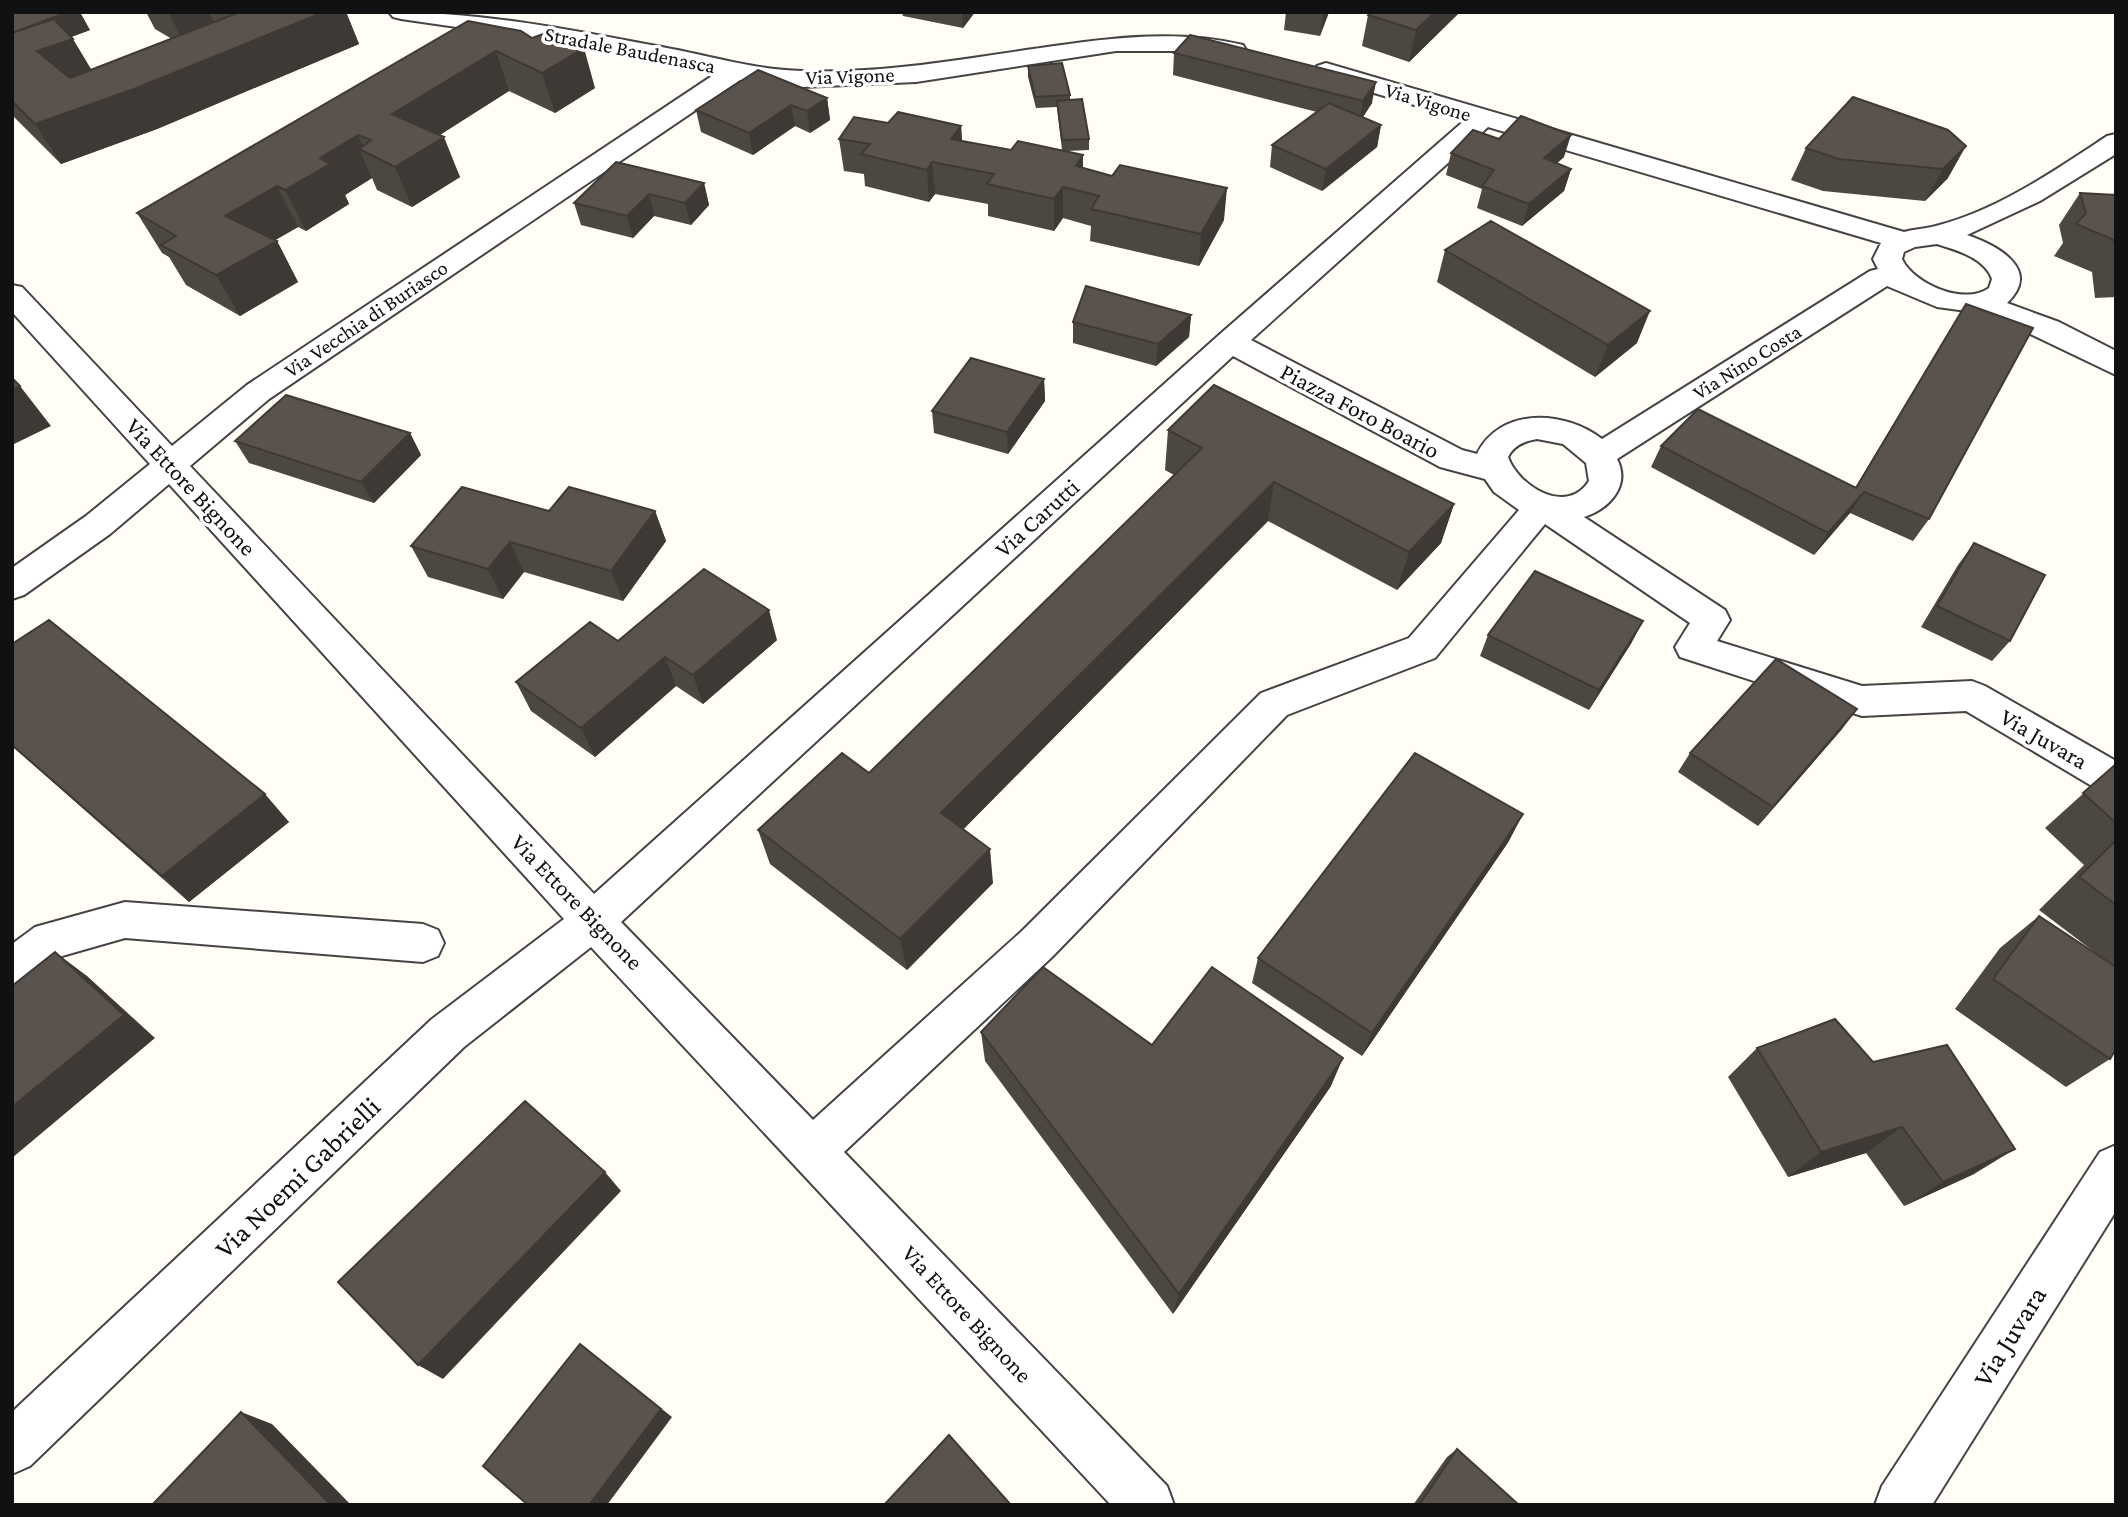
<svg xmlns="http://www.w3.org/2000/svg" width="2128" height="1517" viewBox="0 0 2128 1517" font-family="'Crimson Pro',serif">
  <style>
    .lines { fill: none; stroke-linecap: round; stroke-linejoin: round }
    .street-casing { stroke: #444; stroke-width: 4 }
    .street { fill: #fff; fill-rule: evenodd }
    .wall { fill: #4d4742 }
    .shaded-wall { fill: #3f3936 }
    .building { fill: #5a524d; stroke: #3f3936; stroke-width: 2 }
    .labels { text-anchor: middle; stroke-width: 7; stroke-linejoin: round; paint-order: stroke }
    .far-street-label { font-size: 21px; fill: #111; stroke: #fff }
    .street-label { font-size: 24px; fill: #111; stroke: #fff }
    .near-street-label { font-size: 28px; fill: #111; stroke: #fff }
  </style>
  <rect width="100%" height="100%" fill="#fffdf5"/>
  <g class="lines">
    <g class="street-casing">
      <path id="street" d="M 389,12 C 485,12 577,31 672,49 C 715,57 757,70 802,71 C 879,74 957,60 1033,49 C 1102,39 1174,28 1243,45 L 1246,50 L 1243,55 L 1234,57 L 1206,51 L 1116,51 L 916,82 L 802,87 L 740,80 L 269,399 L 190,466 L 594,894 L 1219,335 L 1465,120 L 1317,76 L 1313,71 L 1317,66 L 1326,63 L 1904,232 C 1914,229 1925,229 1936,226 C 1998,210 2054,171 2107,136 L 2116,134 L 2116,154 L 2040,201 L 1967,235 C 1996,245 2043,269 2007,303 L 2059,322 L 2116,351 L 2116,375 L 2020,329 L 1974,312 L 1937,307 L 1887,286 L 1617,459 C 1631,486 1609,509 1584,517 L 1725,610 L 1730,620 L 1717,641 L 1862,686 L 1972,681 L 1985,686 L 2116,761 L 2116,797 L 2102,792 L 1966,711 L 1862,716 L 1680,657 L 1675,647 L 1690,623 L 1545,524 L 1435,658 L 1287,715 L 1052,957 L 844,1152 L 1167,1486 L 1174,1505 L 1111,1505 L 591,947 L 464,1047 L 30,1466 L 12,1474 L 12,1412 L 432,1019 L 564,919 L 169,484 L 110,534 L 24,595 L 12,599 L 12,568 L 86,516 L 150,464 L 12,312 L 12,285 L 22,287 L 172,446 L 247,385 L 715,74 L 573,44 L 401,19 L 393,17 ZM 1488,127 L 1881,243 L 1873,259 L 1878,269 L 1870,271 L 1602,439 C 1564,410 1500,407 1477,454 L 1462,450 L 1251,340 ZM 1937,244 C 1956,250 1985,258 1992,279 L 1989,288 C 1964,306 1914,284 1902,259 L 1904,252 L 1915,247 ZM 1233,356 L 1440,467 L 1485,479 L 1494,492 L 1519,510 L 1409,638 L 1261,693 L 1022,931 L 813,1120 L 621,922 ZM 1537,439 L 1563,444 L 1586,463 L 1589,481 C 1567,516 1519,487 1508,457 C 1514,445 1525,441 1537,439 Z
        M 125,902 L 423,924 L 438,930 L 444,943 L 438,956 L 423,962 L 125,938 L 62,956 L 27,984 L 12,989 L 12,944 L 35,927 Z
        M 2116,1145 L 2116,1211 L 1932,1505 L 1875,1505 L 1882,1486 L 2100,1152 Z"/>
    </g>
    <use href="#street" class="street"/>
  </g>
  <path class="wall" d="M 12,12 L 90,30 L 71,37 L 91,70 L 172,39 L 155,29 L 146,12 L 346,12 L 359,44 L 157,129 L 61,164 L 12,115 Z
    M 902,12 L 975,12 L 963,28 L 903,16 Z
    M 1286,12 L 1329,12 L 1320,36 L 1284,30 Z
    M 1460,12 L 1409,62 L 1362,46 L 1368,15 Z
    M 468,21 L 595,88 L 555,113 L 509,91 L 440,135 L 460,177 L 412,207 L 377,190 L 372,178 L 345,195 L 349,204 L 306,231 L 298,227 L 275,240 L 277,241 L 298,282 L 240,316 L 186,285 L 169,257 L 162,253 L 137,213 Z
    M 1174,53 L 1372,103 L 1363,117 L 1381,125 L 1377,147 L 1322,191 L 1270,167 L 1272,145 L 1317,112 L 1173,75 Z
    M 1028,66 L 1070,95 L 1070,100 L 1089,139 L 1089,150 L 1067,151 L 1083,155 L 1083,168 L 1224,220 L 1199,266 L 1090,241 L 1091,226 L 1063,218 L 1054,231 L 988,216 L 988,204 L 935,194 L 929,202 L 865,186 L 864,174 L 844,171 L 839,139 L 888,123 L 961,126 L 962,141 L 1011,150 L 1062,150 L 1057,107 L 1036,108 L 1028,77 Z
    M 827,98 L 830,120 L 810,133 L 795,126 L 753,155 L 701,132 L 696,110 Z
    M 1948,130 L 1948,178 L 1925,201 L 1823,191 L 1791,180 L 1806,148 Z
    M 1499,139 L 1564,157 L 1557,163 L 1571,169 L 1564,191 L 1522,226 L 1477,208 L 1482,189 L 1446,175 L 1451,153 Z
    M 704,183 L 709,205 L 691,225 L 654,216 L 633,238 L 581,225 L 574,203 Z
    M 2080,193 L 2116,195 L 2116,297 L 2095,298 L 2092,272 L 2054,256 L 2063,243 L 2059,225 Z
    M 1445,250 L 1637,343 L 1595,377 L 1437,282 Z
    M 1966,304 L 1929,519 L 1913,541 L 1850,513 L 1814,555 L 1651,467 L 1661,446 L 1855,488 Z
    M 1191,315 L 1189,337 L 1156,366 L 1073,343 L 1073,322 Z
    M 1044,379 L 1045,401 L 1008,454 L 934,433 L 932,411 Z
    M 1168,430 L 1454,504 L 1441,543 L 1397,590 L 1268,521 L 963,829 L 993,883 L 907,970 L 770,864 L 758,830 L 869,773 L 1174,475 L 1165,470 Z
    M 410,433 L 421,455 L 374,503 L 249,463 L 235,441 Z
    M 549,511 L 655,511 L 666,541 L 623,601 L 524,572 L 503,599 L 428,577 L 411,546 Z
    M 1974,543 L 2010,641 L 1992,661 L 1921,627 L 1958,565 Z
    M 1488,635 L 1632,642 L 1589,710 L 1480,656 Z
    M 777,640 L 703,704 L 676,686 L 595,757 L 531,711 L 516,682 L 618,641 Z
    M 12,644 L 289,822 L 189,902 L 12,746 Z
    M 1842,729 L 1758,826 L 1678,772 L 1690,753 Z
    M 2116,764 L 2116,1049 L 2110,1059 L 2066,1087 L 1955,1009 L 2000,948 L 2039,916 L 2101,957 L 2039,910 L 2084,865 L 2045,828 Z
    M 1509,841 L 1362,1056 L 1252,983 L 1258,958 Z
    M 981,1032 L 1152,1045 L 1331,1086 L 1173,1314 L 985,1061 Z
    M 1757,1048 L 1873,1062 L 1974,1174 L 1904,1206 L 1866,1153 L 1788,1177 L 1728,1077 Z
    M 1457,1449 L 1519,1505 L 1413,1505 L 1447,1457 Z"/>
  <path class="shaded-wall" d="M 68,12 L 80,12 L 90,30 L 12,59 L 12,33 Z
    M 168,12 L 209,12 L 219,32 L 186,46 Z
    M 324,12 L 346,12 L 359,44 L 157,129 L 61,164 L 35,124 Z
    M 962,12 L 975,12 L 963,28 Z
    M 1324,12 L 1329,12 L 1320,36 L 1323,14 Z
    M 1435,12 L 1460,12 L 1409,62 L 1416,30 Z
    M 73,39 L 97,79 L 62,91 L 37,51 Z
    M 584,48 L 595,88 L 555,113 L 542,73 Z
    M 496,51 L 509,91 L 409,154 L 392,114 Z
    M 1376,82 L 1372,103 L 1359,123 L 1363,101 Z
    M 827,98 L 830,120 L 810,133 L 807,111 Z
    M 791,105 L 795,126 L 753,155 L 749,133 Z
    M 1381,125 L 1377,147 L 1322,191 L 1326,169 Z
    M 961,126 L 963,158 L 951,139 Z
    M 358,135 L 365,152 L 359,149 L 372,178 L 345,195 L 349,204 L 306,231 L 285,190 L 320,158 Z
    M 1571,135 L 1564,157 L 1538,180 L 1544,158 Z
    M 444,137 L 460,177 L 412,207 L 395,167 Z
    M 1966,146 L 1948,178 L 1925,201 L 1943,169 Z
    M 1083,155 L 1083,186 L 1076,166 Z
    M 932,162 L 935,194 L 929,202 L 927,170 Z
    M 1571,169 L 1564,191 L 1522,226 L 1529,204 Z
    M 704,183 L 709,205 L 691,225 L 685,203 Z
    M 277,186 L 298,227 L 248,256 L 225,216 Z
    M 1063,187 L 1063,218 L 1054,231 L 1054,199 Z
    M 1227,188 L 1224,220 L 1199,266 L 1201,234 Z
    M 649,194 L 654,216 L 633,238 L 627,216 Z
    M 277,241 L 298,282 L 240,316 L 216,275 Z
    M 1650,311 L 1637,343 L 1595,377 L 1608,345 Z
    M 1191,315 L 1189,337 L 1156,366 L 1158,344 Z
    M 1044,379 L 1045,401 L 1008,454 L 1007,432 Z
    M 20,386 L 51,426 L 12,445 L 12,390 Z
    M 410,433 L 421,455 L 374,503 L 361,482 Z
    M 1274,482 L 1268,521 L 946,847 L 941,813 Z
    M 1864,492 L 1850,513 L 1814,555 L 1828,533 Z
    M 1454,504 L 1441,543 L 1397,590 L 1409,552 Z
    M 655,511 L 666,541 L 623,601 L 611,571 Z
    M 510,542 L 524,572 L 503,599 L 488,569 Z
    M 769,610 L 777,640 L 703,704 L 693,675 Z
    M 1643,621 L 1632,642 L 1589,710 L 1599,690 Z
    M 665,657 L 676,686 L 595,757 L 581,728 Z
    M 1857,709 L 1842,729 L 1758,826 L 1773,807 Z
    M 265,794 L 289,822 L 189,902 L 162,876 Z
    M 1523,814 L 1509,841 L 1362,1056 L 1372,1033 Z
    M 990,849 L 993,883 L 907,970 L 900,939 Z
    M 55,952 L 87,976 L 155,1038 L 12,1158 L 12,1107 Z
    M 1343,1058 L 1331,1086 L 1173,1314 L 1179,1294 Z
    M 1902,1127 L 1866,1153 L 1788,1177 L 1821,1152 Z
    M 2015,1149 L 1974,1174 L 1904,1206 L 1943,1182 Z
    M 605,1172 L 621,1191 L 443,1379 L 418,1365 Z
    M 580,1344 L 672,1417 L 607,1505 L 589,1505 Z
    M 241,1412 L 272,1424 L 351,1505 L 331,1505 Z"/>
  <path class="building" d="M 12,12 L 68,12 L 12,33 Z
    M 240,12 L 324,12 L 134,89 L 35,124 L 12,101 L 12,33 L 54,19 L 73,39 L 37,51 L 70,78 Z
    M 1370,12 L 1435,12 L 1416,30 L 1368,15 Z
    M 468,21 L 521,31 L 532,38 L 546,33 L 584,48 L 542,73 L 496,51 L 392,114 L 444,137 L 395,167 L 359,149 L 371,140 L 358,135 L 320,158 L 330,164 L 285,190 L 277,186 L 225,216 L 277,241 L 216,275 L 161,245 L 176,236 L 137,213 Z
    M 1190,35 L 1376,82 L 1363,101 L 1174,53 Z
    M 1062,63 L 1070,95 L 1035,97 L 1028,66 Z
    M 758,70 L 827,98 L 807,111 L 791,105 L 749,133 L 696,110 Z
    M 1853,97 L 1948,130 L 1966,146 L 1943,169 L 1839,159 L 1806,148 Z
    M 1082,99 L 1089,139 L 1062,140 L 1057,101 Z
    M 1329,103 L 1381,125 L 1326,169 L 1272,145 Z
    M 898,112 L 961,126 L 951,139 L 1011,150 L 1018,141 L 1083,155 L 1076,166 L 1112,176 L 1120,165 L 1227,188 L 1201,234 L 1091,209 L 1099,196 L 1063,187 L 1054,199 L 987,184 L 994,174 L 932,162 L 927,170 L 861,154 L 870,144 L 839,139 L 854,117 L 888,123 Z
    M 1521,116 L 1571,135 L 1544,158 L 1571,169 L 1529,204 L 1482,186 L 1494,170 L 1451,153 L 1473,130 L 1499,139 Z
    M 616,162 L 704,183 L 685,203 L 649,194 L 627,216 L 574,203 Z
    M 2080,193 L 2116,195 L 2116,251 L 2114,240 L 2076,224 L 2086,213 Z
    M 1491,221 L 1650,311 L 1608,345 L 1445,250 Z
    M 1086,286 L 1191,315 L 1158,344 L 1073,322 Z
    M 1966,304 L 2033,328 L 1929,519 L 1864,492 L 1828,533 L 1661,446 L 1698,409 L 1856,488 Z
    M 971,358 L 1044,379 L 1007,432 L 932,411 Z
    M 12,378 L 20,386 L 12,390 Z
    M 1214,385 L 1454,504 L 1409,552 L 1274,482 L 941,813 L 990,849 L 900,939 L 758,830 L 842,753 L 869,773 L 1202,448 L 1168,430 Z
    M 286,395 L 410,433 L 361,482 L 235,441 Z
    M 462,487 L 549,511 L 569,487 L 655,511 L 611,571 L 510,542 L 488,569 L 411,546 Z
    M 1974,543 L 2045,575 L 2010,641 L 1937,606 Z
    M 704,569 L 769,610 L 693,675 L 665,657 L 581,728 L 516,682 L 590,622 L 618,641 Z
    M 1535,571 L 1643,621 L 1599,690 L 1488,635 Z
    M 49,620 L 265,794 L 162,876 L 12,745 L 12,644 Z
    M 1776,659 L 1857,709 L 1773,807 L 1690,753 Z
    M 1415,753 L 1523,814 L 1372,1033 L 1258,958 Z
    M 2116,764 L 2116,823 L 2083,793 Z
    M 2116,840 L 2116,905 L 2079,877 Z
    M 2039,916 L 2116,967 L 2116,1049 L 2110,1059 L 1993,979 Z
    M 55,952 L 124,1015 L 12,1107 L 12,986 Z
    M 1043,967 L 1152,1045 L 1212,967 L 1343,1058 L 1179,1294 L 981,1032 Z
    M 1835,1019 L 1873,1062 L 1947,1045 L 2015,1149 L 1943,1182 L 1902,1127 L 1821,1152 L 1757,1048 Z
    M 525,1101 L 605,1172 L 418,1365 L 338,1282 Z
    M 580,1344 L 661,1409 L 589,1505 L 528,1505 L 483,1466 Z
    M 241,1412 L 331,1505 L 152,1505 Z
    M 949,1435 L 1011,1505 L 884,1505 Z
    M 1457,1449 L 1519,1505 L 1419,1505 Z"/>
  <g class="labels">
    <g class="far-street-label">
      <text transform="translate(630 50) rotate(11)" y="7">Stradale Baudenasca</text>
      <text transform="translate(850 76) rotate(-2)" y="7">Via Vigone</text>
      <text transform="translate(1428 102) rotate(17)" y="7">Via Vigone</text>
      <text transform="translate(366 319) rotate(-34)" y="7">Via Vecchia di Buriasco</text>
      <text transform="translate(1747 362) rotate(-32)" y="7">Via Nino Costa</text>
    </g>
    <g class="street-label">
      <text transform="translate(1360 411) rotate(28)" y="8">Piazza Foro Boario</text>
      <text transform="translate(191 487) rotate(47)" y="8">Via Ettore Bignone</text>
      <text transform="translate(1037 518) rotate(-42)" y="8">Via Carutti</text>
      <text transform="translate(2044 739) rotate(30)" y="8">Via Juvara</text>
      <text transform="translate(577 902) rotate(46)" y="8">Via Ettore Bignone</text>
      <text transform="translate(967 1314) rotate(47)" y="8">Via Ettore Bignone</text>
    </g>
    <g class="near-street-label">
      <text transform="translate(297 1177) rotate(-44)" y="10">Via Noemi Gabrielli</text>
      <text transform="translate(2009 1336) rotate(-58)" y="10">Via Juvara</text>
    </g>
  </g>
  <rect width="2128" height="1517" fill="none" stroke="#111111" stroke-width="28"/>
</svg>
